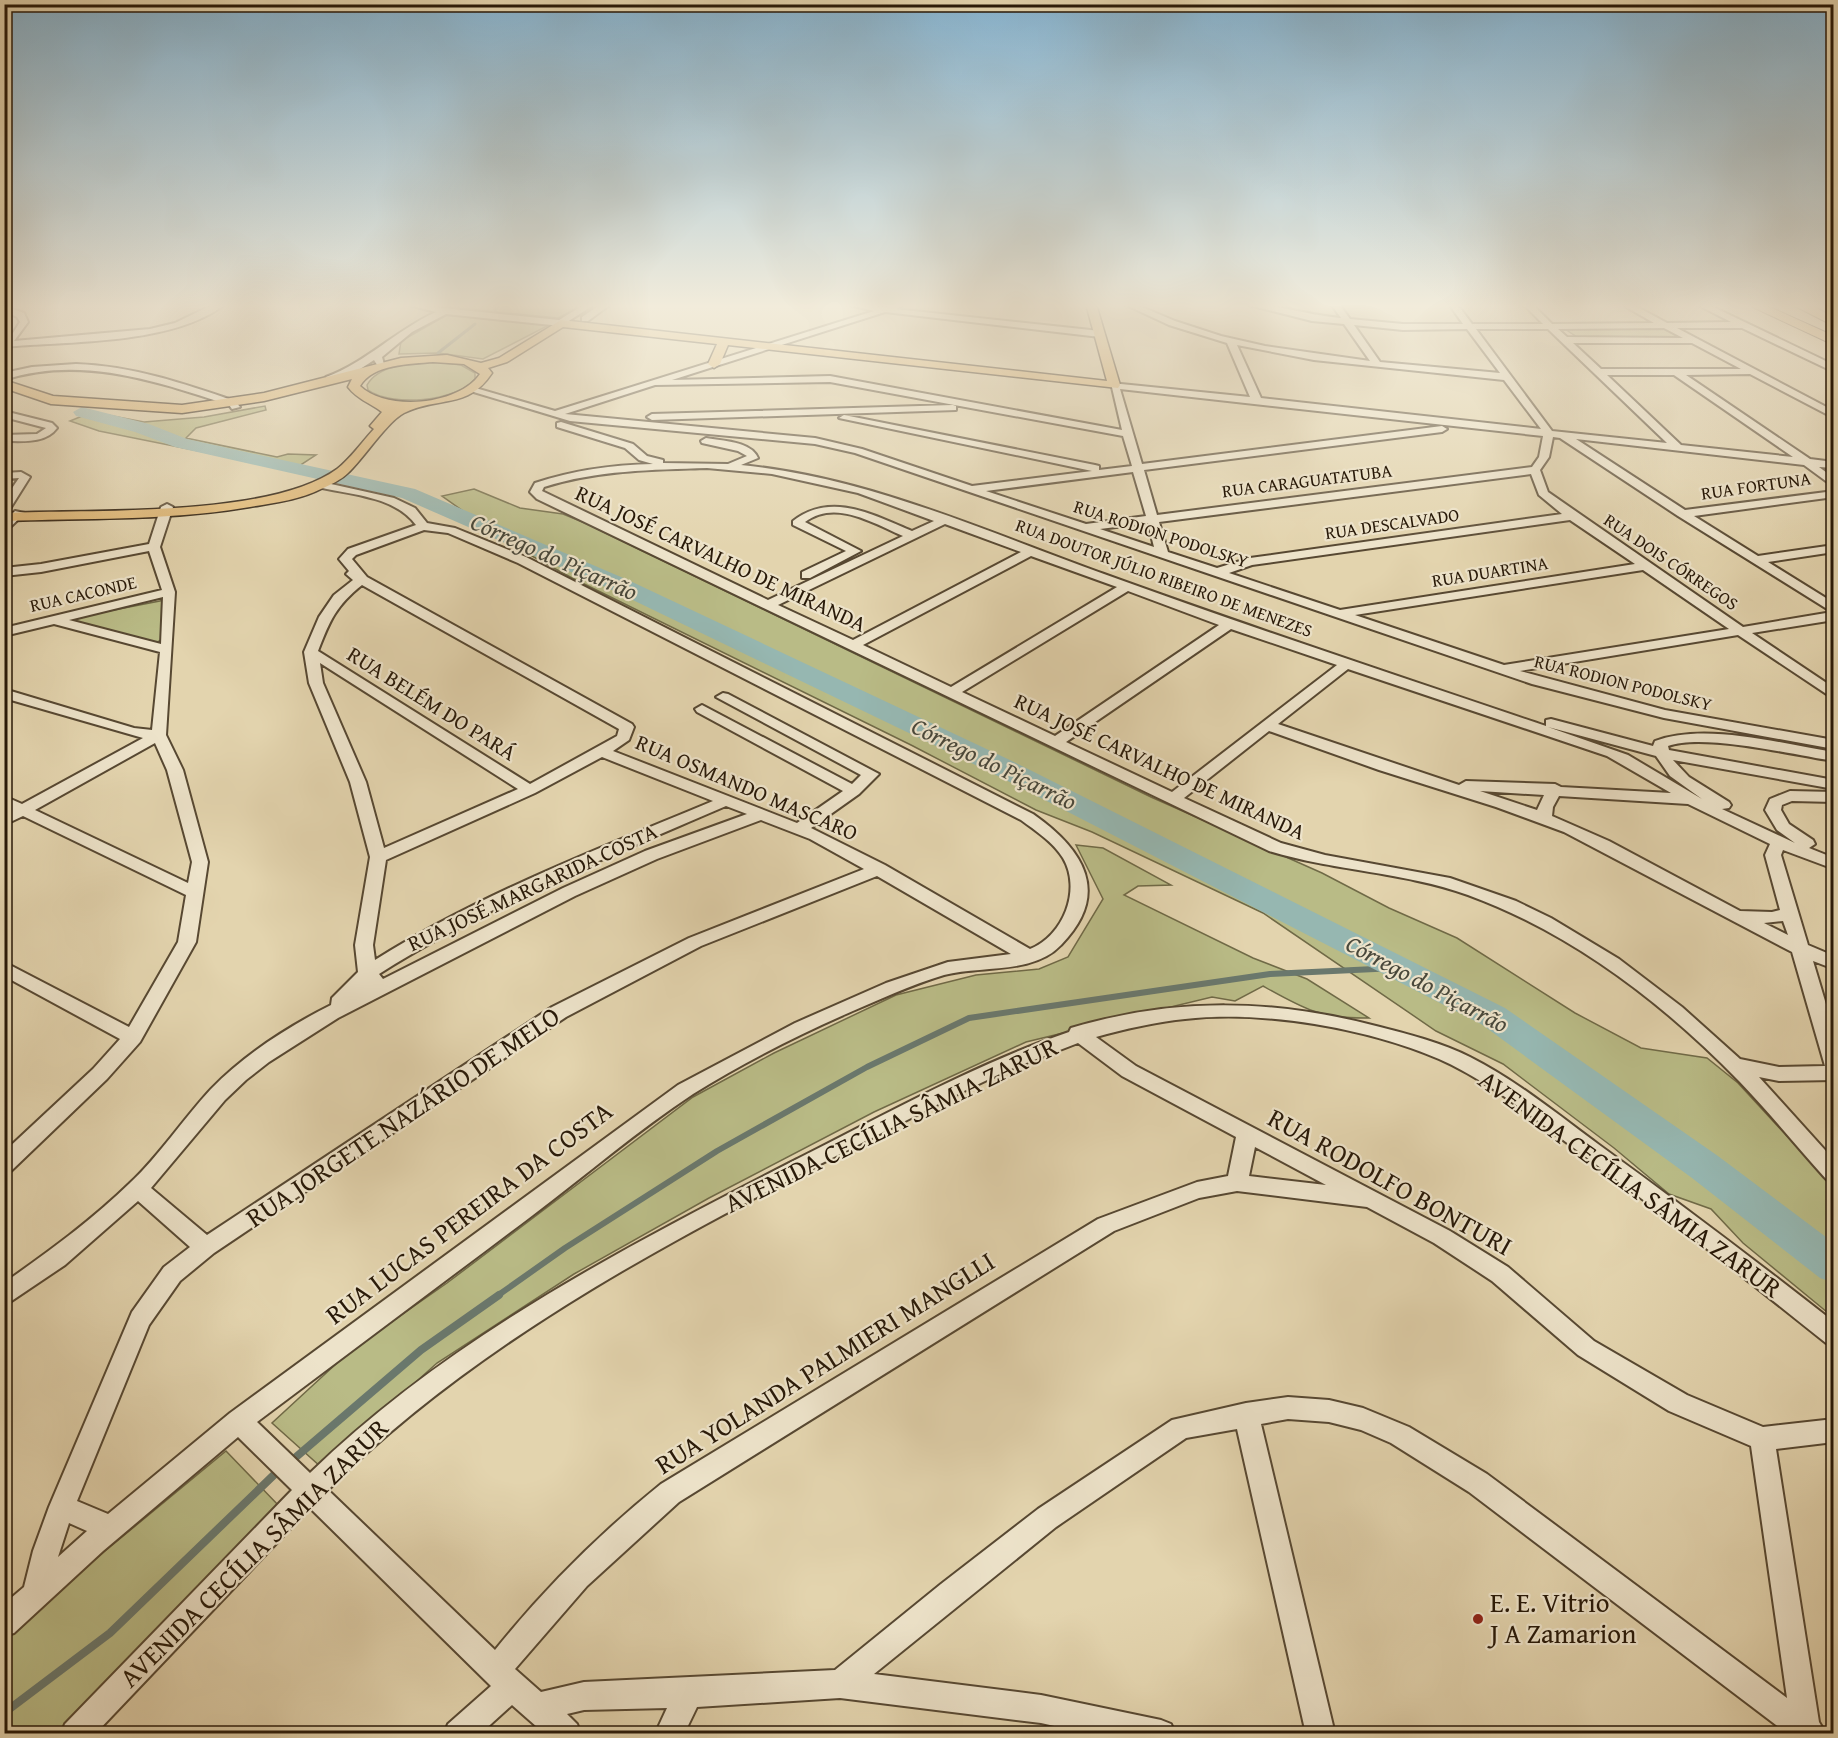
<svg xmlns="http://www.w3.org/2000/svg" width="1838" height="1738" viewBox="0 0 1838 1738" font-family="'Gentium Book Plus',serif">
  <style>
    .green { fill: #b9bb86; stroke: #706a47; stroke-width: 1.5 }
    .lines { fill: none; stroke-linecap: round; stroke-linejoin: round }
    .stream-far2 { stroke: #6a786d; stroke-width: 3 }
    .stream-far1 { stroke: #6a786d; stroke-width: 6 }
    .stream { stroke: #6a786d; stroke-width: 8 }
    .river { fill: #96b7b1; fill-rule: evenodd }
    .minor-casing { stroke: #574832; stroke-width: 4 }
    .major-casing { stroke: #281908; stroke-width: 3 }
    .highway-casing { stroke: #281908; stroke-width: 2 }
    .minor { fill: #ede3ca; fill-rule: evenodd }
    .major { fill: #e2ba77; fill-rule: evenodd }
    .highway { fill: #e2ba77; fill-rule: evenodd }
    .poi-dot { fill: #8f2418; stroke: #ede3ca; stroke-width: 2 }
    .labels { text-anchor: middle; stroke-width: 4.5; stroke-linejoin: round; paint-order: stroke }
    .far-street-label { font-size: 18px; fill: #281908; stroke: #ede3ca }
    .street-label { font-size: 22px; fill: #281908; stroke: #ede3ca }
    .water-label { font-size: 24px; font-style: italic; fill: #49483b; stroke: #ede3ca }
    .near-street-label { font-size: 27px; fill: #281908; stroke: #ede3ca }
    .near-poi-label { font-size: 27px; fill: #281908; stroke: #ede3ca; text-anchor: start }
  </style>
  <rect width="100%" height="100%" fill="#e3d4ae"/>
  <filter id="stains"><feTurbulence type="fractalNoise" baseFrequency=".00333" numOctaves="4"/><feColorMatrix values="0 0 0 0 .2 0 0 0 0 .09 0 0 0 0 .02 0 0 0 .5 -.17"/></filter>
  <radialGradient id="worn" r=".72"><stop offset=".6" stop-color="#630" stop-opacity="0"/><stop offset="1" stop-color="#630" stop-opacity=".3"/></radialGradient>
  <path class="green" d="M 463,304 L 585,304 L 558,318 L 458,308 Z
    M 447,315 L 549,325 L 483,359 L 438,353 L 399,354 L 401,341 Z
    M 1565,329 L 1668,329 L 1683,337 L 1577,337 Z
    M 435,362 L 461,365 L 475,373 L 475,379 C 456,402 392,407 368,390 L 367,385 C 379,364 413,363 435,362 Z
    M 265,406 L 266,410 L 196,428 L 186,438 L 277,457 L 288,454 L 316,455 L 293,470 L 99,431 L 70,421 L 92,412 L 144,422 L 204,417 Z
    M 474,489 L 520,508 L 563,514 L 585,523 L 1151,797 L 1322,873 L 1389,908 L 1457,938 L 1575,1013 L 1641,1048 L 1707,1058 L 1738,1083 L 1833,1186 L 1833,1317 L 1743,1243 L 1711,1209 L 1669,1194 L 1614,1148 L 1503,1064 L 1436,1031 L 1263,913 L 1092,832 L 1036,810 L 911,745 L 572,578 L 508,543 L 442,496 Z
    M 165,600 L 163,639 L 154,644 L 77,624 L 77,619 L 83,616 Z
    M 1076,845 L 1103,848 L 1171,885 L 1138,886 L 1124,895 L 1253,958 L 1307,979 L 1369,1018 C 1321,1019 1304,1009 1263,986 L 1235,1001 L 1212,997 L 1026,1042 L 874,1112 L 709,1198 L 574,1274 L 437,1363 L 321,1467 L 272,1423 L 350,1351 L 447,1283 L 693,1097 L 774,1053 L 896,995 L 976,975 L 1039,969 L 1068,957 L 1103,899 Z
    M 226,1451 L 280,1507 L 57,1733 L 5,1734 L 5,1640 L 65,1584 Z"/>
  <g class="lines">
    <path class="stream-far2" d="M 491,313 L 502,304
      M 438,353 L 475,324"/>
    <path class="stream-far1" d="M 497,1296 L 565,1248 L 717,1151 L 867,1067 L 969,1018 L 1270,974 L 1396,968"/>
    <path class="stream" d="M 289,1463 L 421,1350 L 499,1295
      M 4,1713 L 110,1633 L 279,1470"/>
    <path class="river" d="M 82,407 L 149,424 L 187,439 L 415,489 L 628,580 L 1012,761 L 1505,1008 L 1718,1156 L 1834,1243 L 1834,1283 L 1820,1278 L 1692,1178 L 1481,1024 L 992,773 L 612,590 L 402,498 L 175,447 L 135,432 L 76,416 L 73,412 Z"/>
    <g class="minor-casing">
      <path id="minor" d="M 214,304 L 225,304 C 174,345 68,341 4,347 L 4,339 L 13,333 L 20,322 L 17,317 L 4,311 L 4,306 L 24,313 L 28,322 L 14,341 L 150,329 L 175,323 Z
        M 405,304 L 559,320 L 585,304 L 595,304 L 561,326 L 446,314 L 412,332 L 382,357 L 385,368 L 379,368 L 374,360 L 354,373 L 326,381 L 326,377 C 367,362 396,330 436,312 Z
        M 601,304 L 611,304 L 588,321 L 582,321 L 582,317 Z
        M 846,304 L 884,307 L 907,304 L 895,309 L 1100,331 L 1104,334 L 1100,337 L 885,312 L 672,380 L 830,376 L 1122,430 L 1111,383 L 1250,397 L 1227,343 L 1169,325 L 1124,304 L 1135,304 L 1175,321 L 1221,336 L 1265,346 L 1370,361 L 1344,324 L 1312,321 L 1245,304 C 1277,304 1308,315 1341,318 L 1331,304 L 1339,304 L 1350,319 L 1403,324 L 1463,324 L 1449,304 L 1457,304 L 1472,324 L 1543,324 L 1523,304 L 1532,304 L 1552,324 L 1654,323 L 1621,304 L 1632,304 L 1667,323 L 1731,322 L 1696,304 L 1707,304 L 1834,365 L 1834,372 L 1742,328 L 1677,328 L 1834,411 L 1834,418 L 1750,374 L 1686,375 L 1810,459 L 1834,462 L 1834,468 L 1819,467 L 1834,478 L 1834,487 L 1804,465 L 1576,439 L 1685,510 L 1834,491 L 1834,497 L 1694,516 L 1758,556 L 1834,545 L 1834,552 L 1768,562 L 1834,603 L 1834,620 L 1752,633 L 1834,688 L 1834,699 L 1738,635 L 1520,671 L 1665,710 L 1834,740 L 1834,749 L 1664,718 L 1532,684 L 855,453 L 815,444 L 570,421 L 467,390 L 472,387 L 555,411 L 874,311 ZM 1354,325 L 1403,330 L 1467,329 L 1500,373 L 1380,362 ZM 1664,328 L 1683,338 L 1567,337 L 1558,329 ZM 1476,329 L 1548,329 L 1667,443 L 1552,431 ZM 1573,343 L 1692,343 L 1741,369 L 1601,369 ZM 1237,345 L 1314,360 L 1504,380 L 1541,429 L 1261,398 ZM 1607,375 L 1674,375 L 1793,457 L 1681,445 ZM 830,382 L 1123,436 L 1132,466 L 1099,470 L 1099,466 L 1095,465 L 844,415 L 839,418 L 1092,471 L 972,486 L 862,449 L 815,438 L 565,414 L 655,385 ZM 1120,389 L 1543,436 L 1539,457 L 1532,467 L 1157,515 L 1144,470 L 1442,432 L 1447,429 L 1442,426 L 1142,464 ZM 1553,437 L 1560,438 L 1678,516 L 1832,612 L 1743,627 L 1548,492 L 1540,470 L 1549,457 ZM 1133,472 L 1146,516 L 1086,524 L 986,491 ZM 1531,474 L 1539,495 L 1562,514 L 1250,558 L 1217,568 L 1168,552 L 1159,522 ZM 1570,520 L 1635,564 L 1340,610 L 1229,573 L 1252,565 ZM 1148,523 L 1154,547 L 1100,529 ZM 1643,570 L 1729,629 L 1504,665 L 1355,615 Z
        M 1829,304 L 1834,304 L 1834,307 L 1830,306 Z
        M 76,364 C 132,366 182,383 235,401 L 240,407 L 232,409 L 229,405 C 155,381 81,355 4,380 L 4,373 L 32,367 Z
        M 953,405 L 956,406 L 956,410 L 652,420 L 647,417 L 652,414 Z
        M 4,411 L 52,423 L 57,428 C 45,444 23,441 4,441 L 4,435 L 37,434 L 46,428 L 4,417 Z
        M 561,422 L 633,444 L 647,456 L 663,460 L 663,463 L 728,464 L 747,456 L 738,451 L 702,443 L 701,441 L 706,438 C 722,441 751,441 758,458 L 741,465 C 868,477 987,532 1104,574 C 1250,627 1398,676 1546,726 L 1546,720 L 1551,719 L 1653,746 L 1655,741 C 1706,722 1781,744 1834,752 L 1834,761 C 1793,755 1704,733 1668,746 L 1669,750 L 1834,780 L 1834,789 L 1673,760 L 1689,777 L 1729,802 L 1731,805 L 1729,808 L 1722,809 L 1795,843 L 1777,830 L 1765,810 L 1770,799 L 1790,791 L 1834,792 L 1834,802 L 1792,801 L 1782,805 L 1781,810 L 1789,824 L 1813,840 L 1815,844 L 1809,848 L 1834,858 L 1834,869 L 1783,850 L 1781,855 L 1808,945 L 1834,956 L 1834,969 L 1813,961 L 1834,1031 L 1834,1080 L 1779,1081 L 1759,1077 L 1834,1160 L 1834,1182 L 1827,1180 C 1797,1147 1770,1113 1739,1081 C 1663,1003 1572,933 1468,895 C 1404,872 1334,871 1269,851 L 537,499 L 530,492 L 535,483 C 574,470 612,465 653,464 L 639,460 L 625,448 L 557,427 L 557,423 ZM 707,468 L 772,474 L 858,493 L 934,521 L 912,531 C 873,515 832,491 793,521 L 793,525 L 846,551 L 802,572 L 802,578 L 810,578 L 861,551 L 805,522 C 835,499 873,523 903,536 L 768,600 L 542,491 L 544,487 C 597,470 652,470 707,468 ZM 945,524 L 1021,552 L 853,640 L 778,605 ZM 1031,556 L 1117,587 L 951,687 L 863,645 ZM 1128,591 L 1219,625 L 1055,736 L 962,692 ZM 1231,629 L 1337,665 L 1172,792 L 1066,742 ZM 1348,669 L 1607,756 L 1671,793 L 1561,787 L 1555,784 L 1466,781 L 1459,785 L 1278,724 ZM 1548,727 L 1656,756 L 1670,776 L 1702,799 L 1628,755 ZM 1269,731 L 1379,770 L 1496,807 L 1564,832 L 1792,952 L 1825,1066 L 1779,1067 L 1740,1059 L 1682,1007 L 1619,959 L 1551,918 L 1516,901 L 1450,878 L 1325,855 L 1281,843 L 1184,798 ZM 1480,791 L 1544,795 L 1537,810 ZM 1559,796 L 1688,804 L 1770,844 L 1765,855 L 1780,910 L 1772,912 L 1740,911 L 1609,841 L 1552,816 L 1553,807 ZM 1783,921 L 1788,935 L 1764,923 Z
        M 4,473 L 21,472 L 30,477 L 8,512 L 4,513 L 4,500 L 19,478 L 4,479 Z
        M 322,482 L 394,498 L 415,508 L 427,523 L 455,528 L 526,557 L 1033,814 C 1083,849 1112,893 1061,945 C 1033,975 980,965 944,975 C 911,985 878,1000 846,1014 C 794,1037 741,1064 693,1094 C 638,1130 586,1175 533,1215 C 441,1284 349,1353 257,1422 L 310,1473 C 451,1336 626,1247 799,1158 C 888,1113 975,1064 1069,1032 L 1071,1028 C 1175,997 1275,999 1380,1027 C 1411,1035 1442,1043 1470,1057 C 1516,1080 1557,1114 1598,1144 C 1678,1202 1756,1261 1834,1322 L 1834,1346 L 1826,1343 C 1746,1279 1665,1215 1582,1154 C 1536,1120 1491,1082 1439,1059 C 1367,1028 1263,1010 1185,1019 C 1155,1022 1125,1029 1096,1037 L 1136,1066 L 1450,1231 L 1508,1267 L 1594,1341 L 1687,1395 L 1763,1427 L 1834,1419 L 1834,1442 L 1776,1449 L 1819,1722 L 1826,1734 L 1788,1734 L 1469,1492 L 1391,1443 L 1361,1430 L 1329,1422 L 1288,1419 L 1261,1424 L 1335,1734 L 1306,1734 L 1237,1429 L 1186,1438 L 1056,1527 L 874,1674 L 1041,1695 L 1161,1720 L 1171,1724 L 1175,1734 L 1090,1734 L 1041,1723 L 840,1698 L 697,1707 L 684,1734 L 655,1734 L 667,1708 L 584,1710 L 567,1714 L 577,1724 L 581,1734 L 545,1734 L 512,1705 L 480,1734 L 444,1734 L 448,1724 L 491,1686 L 310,1508 L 95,1734 L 61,1734 L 65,1724 L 292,1490 L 238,1437 L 103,1551 L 14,1633 L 4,1636 L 4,1604 L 24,1587 L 33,1551 L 49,1507 L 132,1312 L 164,1267 L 190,1247 L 138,1201 L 65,1265 L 4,1306 L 4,1283 C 48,1252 92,1220 130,1183 C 160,1155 183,1119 211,1089 C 244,1055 289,1026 331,1005 L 332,998 L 358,972 L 355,945 L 370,857 L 350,782 L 309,683 L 304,652 L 319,617 L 334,595 L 353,580 L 346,574 L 349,571 L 339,559 L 348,549 L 416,525 C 395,496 351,495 318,487 L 316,485 ZM 424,530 L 448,533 L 518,563 L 1021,820 C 1036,831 1053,842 1063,858 C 1082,890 1063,936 1030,949 L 885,865 L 811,828 L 859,794 L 879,774 L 728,694 L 723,693 L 716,697 L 861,775 L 852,784 L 702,705 L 695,709 L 697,712 L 843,791 L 797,823 L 613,751 L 629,740 L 634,727 L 632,724 L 367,577 L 352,559 L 356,555 ZM 362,585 L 619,729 L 617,736 L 530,784 L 318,651 C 330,620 336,606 362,585 ZM 320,663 L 518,789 L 384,848 L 366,782 L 323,683 ZM 602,757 L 713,801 C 598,849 480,894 375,960 L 373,945 L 386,860 L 535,793 ZM 726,806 L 747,814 L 645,851 L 563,888 L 383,979 L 379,974 C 488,905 608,857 726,806 ZM 761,820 L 810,839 L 864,869 L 689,938 L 552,1007 L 207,1235 L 151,1188 L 225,1100 L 246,1080 L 269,1062 L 338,1018 L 575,896 L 657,859 ZM 877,876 L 1011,954 L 948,962 L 886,983 L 795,1023 L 678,1085 L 230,1413 L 108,1514 L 77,1501 L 149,1325 L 180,1281 L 214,1253 L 566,1017 L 701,946 ZM 1078,1043 L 1122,1076 L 1236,1137 L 1228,1176 L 1197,1182 L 1098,1219 L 661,1484 C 599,1534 544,1589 495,1650 L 328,1490 C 502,1315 744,1204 962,1092 L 1006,1071 ZM 1255,1147 L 1326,1185 L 1249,1176 ZM 1237,1191 L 1367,1207 L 1434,1243 L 1492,1281 L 1578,1355 L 1669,1411 L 1751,1446 L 1787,1698 L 1487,1474 L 1409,1427 L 1363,1408 L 1329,1400 L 1288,1397 L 1246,1403 L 1172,1420 L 1038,1509 L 941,1584 L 835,1670 L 584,1682 L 541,1692 L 515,1669 L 587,1586 L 679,1502 L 1114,1231 L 1199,1198 ZM 69,1523 L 87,1531 L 58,1557 Z
        M 167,504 L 173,507 L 160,547 L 175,592 L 166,735 L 183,770 L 208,862 L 196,942 L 140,1042 L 107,1079 L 11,1171 L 4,1173 L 4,1152 L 93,1069 L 120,1039 L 4,976 L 4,962 L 129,1027 L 178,942 L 186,895 L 23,816 L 4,825 L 4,813 L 10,810 L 4,807 L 4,796 L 22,804 L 143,738 L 4,698 L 4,689 L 134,728 L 152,730 L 160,652 L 54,624 L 4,636 L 4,628 L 162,590 L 149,551 L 41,572 L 4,576 L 4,568 L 41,564 L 149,544 L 161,507 ZM 163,597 L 161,644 L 69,620 ZM 155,743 L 167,770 L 192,862 L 188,883 L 35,810 Z
        M 15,511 L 25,513 L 4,533 L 4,522 Z"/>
    </g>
    <g class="major-casing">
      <path id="major" d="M 1086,304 L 1096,304 L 1120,385 L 1118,388 L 728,345 L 720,364 L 714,368 L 708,364 L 717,344 L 563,327 L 507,362 L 488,368 L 492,373 C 468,410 437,396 404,413 C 387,422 364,458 348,473 C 341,480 330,485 321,489 C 300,500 273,503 250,507 C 169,521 86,518 4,521 L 4,513 C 88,509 270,518 337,469 C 350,459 362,442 374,429 L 370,426 L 382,412 C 370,403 357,399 348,387 L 352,379 L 264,401 L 182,413 L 51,404 L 4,388 L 4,380 L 53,396 L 182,405 L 264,393 L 401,358 L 447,355 L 481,363 L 499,358 L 561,320 L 1107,381 ZM 433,362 L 464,364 L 480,374 C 459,405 387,412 360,386 C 373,364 410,364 433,362 Z"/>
    </g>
    <g class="highway-casing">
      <path id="highway" d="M 1746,304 L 1763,304 L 1834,336 L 1834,345 Z
        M 1791,304 L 1808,304 L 1834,317 L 1834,326 Z"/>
    </g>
    <use href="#minor" class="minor"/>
    <use href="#major" class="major"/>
    <use href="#highway" class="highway"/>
  </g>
  <linearGradient id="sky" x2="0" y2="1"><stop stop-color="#87b5d2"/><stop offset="0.56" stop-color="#f2ecdb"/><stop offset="1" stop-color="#f2ecdb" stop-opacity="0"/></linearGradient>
  <rect width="1838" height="547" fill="url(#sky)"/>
  <circle class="poi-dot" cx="1478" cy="1619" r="6"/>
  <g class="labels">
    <g class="far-street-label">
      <text transform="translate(1307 481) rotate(-7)" y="6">RUA CARAGUATATUBA</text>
      <text transform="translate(1756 486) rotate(-8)" y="6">RUA FORTUNA</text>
      <text transform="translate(1392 524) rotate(-8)" y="6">RUA DESCALVADO</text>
      <text transform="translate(1161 534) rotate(18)" y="6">RUA RODION PODOLSKY</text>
      <text transform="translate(1671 562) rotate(34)" y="6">RUA DOIS CÓRREGOS</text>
      <text transform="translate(1490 572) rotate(-9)" y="6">RUA DUARTINA</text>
      <text transform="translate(1164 578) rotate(20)" y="6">RUA DOUTOR JÚLIO RIBEIRO DE MENEZES</text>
      <text transform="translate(83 594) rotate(-13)" y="6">RUA CACONDE</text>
      <text transform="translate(1623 683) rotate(14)" y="6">RUA RODION PODOLSKY</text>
    </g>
    <g class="street-label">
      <text transform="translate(721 558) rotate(25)" y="8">RUA JOSÉ CARVALHO DE MIRANDA</text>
      <text transform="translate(432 703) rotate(32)" y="8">RUA BELÉM DO PARÁ</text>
      <text transform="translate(1160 766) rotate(25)" y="8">RUA JOSÉ CARVALHO DE MIRANDA</text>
      <text transform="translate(747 787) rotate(23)" y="8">RUA OSMANDO MASCARO</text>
      <text transform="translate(532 887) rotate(-25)" y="8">RUA JOSÉ MARGARIDA COSTA</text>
    </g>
    <g class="water-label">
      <text transform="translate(554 557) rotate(24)" y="8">Córrego do Piçarrão</text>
      <text transform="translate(994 764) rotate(26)" y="8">Córrego do Piçarrão</text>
      <text transform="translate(1427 984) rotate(28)" y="8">Córrego do Piçarrão</text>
    </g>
    <g class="near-street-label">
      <text transform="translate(403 1117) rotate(-34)" y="9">RUA JORGETE NAZÁRIO DE MELO</text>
      <text transform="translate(891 1125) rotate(-26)" y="9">AVENIDA CECÍLIA SÂMIA ZARUR</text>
      <text transform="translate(1390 1182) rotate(29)" y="9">RUA RODOLFO BONTURI</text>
      <text transform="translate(1630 1184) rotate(36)" y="9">AVENIDA CECÍLIA SÂMIA ZARUR</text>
      <text transform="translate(469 1213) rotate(-37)" y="9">RUA LUCAS PEREIRA DA COSTA</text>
      <text transform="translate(825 1363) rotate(-32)" y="9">RUA YOLANDA PALMIERI MANGLLI</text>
      <text transform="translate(254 1553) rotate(-45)" y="9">AVENIDA CECÍLIA SÂMIA ZARUR</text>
    </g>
    <g class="near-poi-label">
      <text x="1490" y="1612">E. E. Vitrio<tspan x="1490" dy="31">J A Zamarion</tspan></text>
    </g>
  </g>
  <rect width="1838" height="1738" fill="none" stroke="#e3d4ae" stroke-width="24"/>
  <rect x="6" y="6" width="1826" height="1726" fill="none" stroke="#281908" stroke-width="3"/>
  <rect x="12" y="12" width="1814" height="1714" fill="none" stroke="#281908" stroke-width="1.5"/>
  <rect width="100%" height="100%" filter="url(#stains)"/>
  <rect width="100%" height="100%" fill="url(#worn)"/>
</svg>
